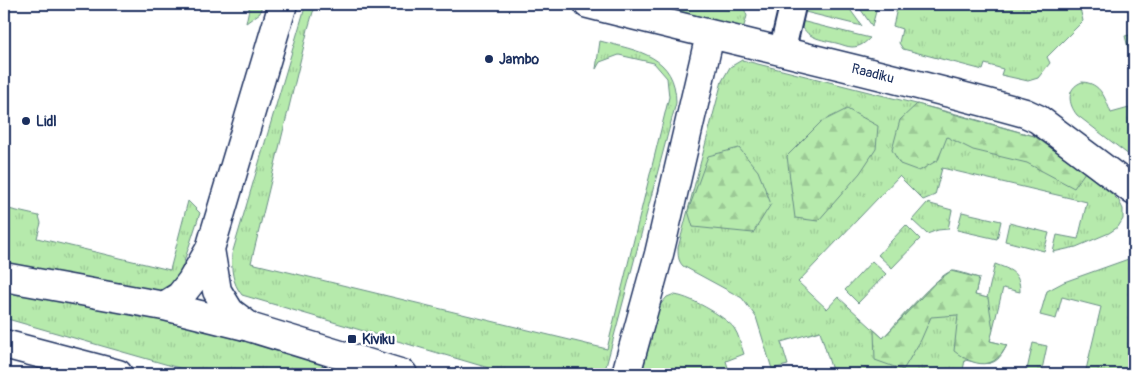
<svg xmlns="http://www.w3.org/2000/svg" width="1138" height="378" viewBox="0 0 1138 378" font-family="Pangolin,sans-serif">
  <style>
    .grass { fill: url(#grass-tufts); stroke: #688c85 }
    .forest { fill: url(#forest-firs); stroke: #688c85 }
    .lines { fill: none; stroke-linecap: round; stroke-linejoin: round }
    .minor-casing { stroke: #1b2f5e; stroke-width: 29 }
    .tertiary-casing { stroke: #1b2f5e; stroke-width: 31 }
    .primary-casing { stroke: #1b2f5e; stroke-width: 31 }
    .minor { stroke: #fff; stroke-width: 25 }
    .tertiary { stroke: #fff; stroke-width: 28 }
    .primary { stroke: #fff; stroke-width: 28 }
    .poi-dot { fill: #1b2f5e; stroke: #fff; stroke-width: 2 }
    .labels { text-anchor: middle; stroke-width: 4.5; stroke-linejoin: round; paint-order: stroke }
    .poi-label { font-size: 14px; font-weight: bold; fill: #1b2f5e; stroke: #fff; text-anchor: start }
    .street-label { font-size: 14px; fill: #1b2f5e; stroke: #fff }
  </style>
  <defs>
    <pattern id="grass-tufts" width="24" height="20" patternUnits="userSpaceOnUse" patternTransform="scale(1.25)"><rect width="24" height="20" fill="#b6eaac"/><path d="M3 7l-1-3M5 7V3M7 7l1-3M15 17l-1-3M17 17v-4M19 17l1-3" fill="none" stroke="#9cc996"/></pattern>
    <pattern id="forest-firs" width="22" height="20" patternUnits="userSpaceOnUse" patternTransform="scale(1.25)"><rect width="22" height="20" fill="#b6eaac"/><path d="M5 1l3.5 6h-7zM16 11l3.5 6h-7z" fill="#9cc996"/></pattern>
  </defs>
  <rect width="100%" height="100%" fill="#fff"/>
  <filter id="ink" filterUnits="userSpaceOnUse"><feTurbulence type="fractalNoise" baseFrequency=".02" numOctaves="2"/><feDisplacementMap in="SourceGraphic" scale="10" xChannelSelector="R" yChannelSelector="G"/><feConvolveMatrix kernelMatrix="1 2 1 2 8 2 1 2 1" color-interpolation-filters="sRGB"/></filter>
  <g filter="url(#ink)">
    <path class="grass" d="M 250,4 L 262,4 L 260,13 L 246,23 Z
      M 306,4 L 318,4 L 313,12 L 308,29 L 251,263 L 607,349 L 669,97 L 667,78 L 654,63 L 619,55 L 600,62 L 596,69 L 600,41 C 638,51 676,55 676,103 L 604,374 L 509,374 L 242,295 C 232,283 231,268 232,254 Z
      M 656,4 L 726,4 L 744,8 L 747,16 L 743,29 Z
      M 807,4 L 846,4 L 862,26 L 801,11 Z
      M 857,4 L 878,4 L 872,26 Z
      M 898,4 L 1079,4 L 1083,21 L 1047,57 L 1050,63 L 1038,78 L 1028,81 L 1001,75 L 1003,69 L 985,64 L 983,70 L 903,49 L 899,43 L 902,29 L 893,26 Z
      M 801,21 L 870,38 C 865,43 860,47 852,47 C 847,47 841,44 836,43 C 823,40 803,38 801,21 Z
      M 1134,34 L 1134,70 L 1125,36 Z
      M 742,60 L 960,115 L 1034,136 L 1069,160 L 1112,194 L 1119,201 L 1123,209 L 1123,219 L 1118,227 L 1109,233 L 1076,247 L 1053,252 L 1057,235 L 1078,239 L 1087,202 L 942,168 L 935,195 L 923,200 L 899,176 L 798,282 L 827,309 L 838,297 L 883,338 C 894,326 939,273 952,271 C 960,271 971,276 979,278 L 975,295 L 987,298 L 995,264 C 1011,270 1020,272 1020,292 L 1003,288 L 990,341 L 1007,345 C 996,368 988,365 965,360 L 963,370 L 978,374 L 833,374 L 820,331 L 781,342 L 788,365 L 772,369 L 756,317 L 742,298 L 683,266 C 678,261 678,255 678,248 L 722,81 L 730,67 Z
      M 1082,82 C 1101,83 1105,98 1111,113 L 1129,108 L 1134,126 L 1134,159 L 1077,115 C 1068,104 1066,88 1082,82 Z
      M 188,201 L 200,213 L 177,283 L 158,293 L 4,268 L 4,208 L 39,216 L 41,223 L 37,238 L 170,270 Z
      M 927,203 L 952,210 L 948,229 L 938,230 L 927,234 L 912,220 Z
      M 962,212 L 1001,221 L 997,239 L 957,230 Z
      M 1009,223 L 1049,233 L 1044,251 L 1005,241 Z
      M 906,225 L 920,239 L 892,268 L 878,255 Z
      M 1134,257 L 1134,374 L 1085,374 L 1101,307 L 1062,297 L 1056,319 L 1040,315 L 1047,291 L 1064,282 Z
      M 872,261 L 886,274 L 858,303 L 845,290 Z
      M 4,291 L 180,323 L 355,372 L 354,374 L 200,374 L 4,318 Z
      M 672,295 C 686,294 726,317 734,328 C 739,335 741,346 744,354 L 726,361 L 730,374 L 642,374 L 659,306 L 667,297 Z
      M 1033,343 L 1047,346 L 1041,374 L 1026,374 Z"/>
    <path class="forest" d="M 917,104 L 1034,136 L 1085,172 L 1074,188 L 1027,163 L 973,150 L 947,137 L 938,160 L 919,171 L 900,164 L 892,150 L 900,120 Z
      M 847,109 L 878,126 L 876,149 L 860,173 L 818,221 L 795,218 L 787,156 L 821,122 Z
      M 739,148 L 758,171 L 771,204 L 753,233 L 693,227 L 688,211 L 708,156 Z
      M 951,271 L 979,278 L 975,295 L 988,298 L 993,330 L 990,341 L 1007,345 C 994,371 975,367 954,351 L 958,315 L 931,317 L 921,340 L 903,370 L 875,360 L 874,330 L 883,338 L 936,282 Z"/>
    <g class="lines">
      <g class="minor-casing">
        <path id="minor" d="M 782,51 L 793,4"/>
      </g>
      <g class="tertiary-casing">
        <path id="tertiary" d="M 588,4 C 734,41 881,73 1025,113 L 1038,119 L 1134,191
          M 210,249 L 217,291 L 230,312 L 249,326
          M 4,277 L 164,306 L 249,327 L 403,374
          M 164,306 L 180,296 L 191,282 L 210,249 L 283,4
          M 626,374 L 659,254 L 710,35"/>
      </g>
      <g class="primary-casing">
        <path id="primary" d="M 4,344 L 118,374"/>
      </g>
      <use href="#minor" class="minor"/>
      <use href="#tertiary" class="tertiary"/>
      <use href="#primary" class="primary"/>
    </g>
  </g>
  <g class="poi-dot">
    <circle cx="489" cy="59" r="5"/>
    <circle cx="26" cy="121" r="5"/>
    <rect x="347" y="334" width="10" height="10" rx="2.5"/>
  </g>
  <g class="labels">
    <g class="poi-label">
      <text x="499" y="64">Jambo</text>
      <text x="36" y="126">Lidl</text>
      <text x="362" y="344">Kiviku</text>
    </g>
    <g class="street-label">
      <text transform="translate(873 73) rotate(14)" y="5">Raadiku</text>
    </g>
  </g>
  <rect width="1138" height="378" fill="none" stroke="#fff" stroke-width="20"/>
  <rect x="10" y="10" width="1118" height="358" fill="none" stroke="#1b2f5e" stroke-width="2" filter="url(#ink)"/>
</svg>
